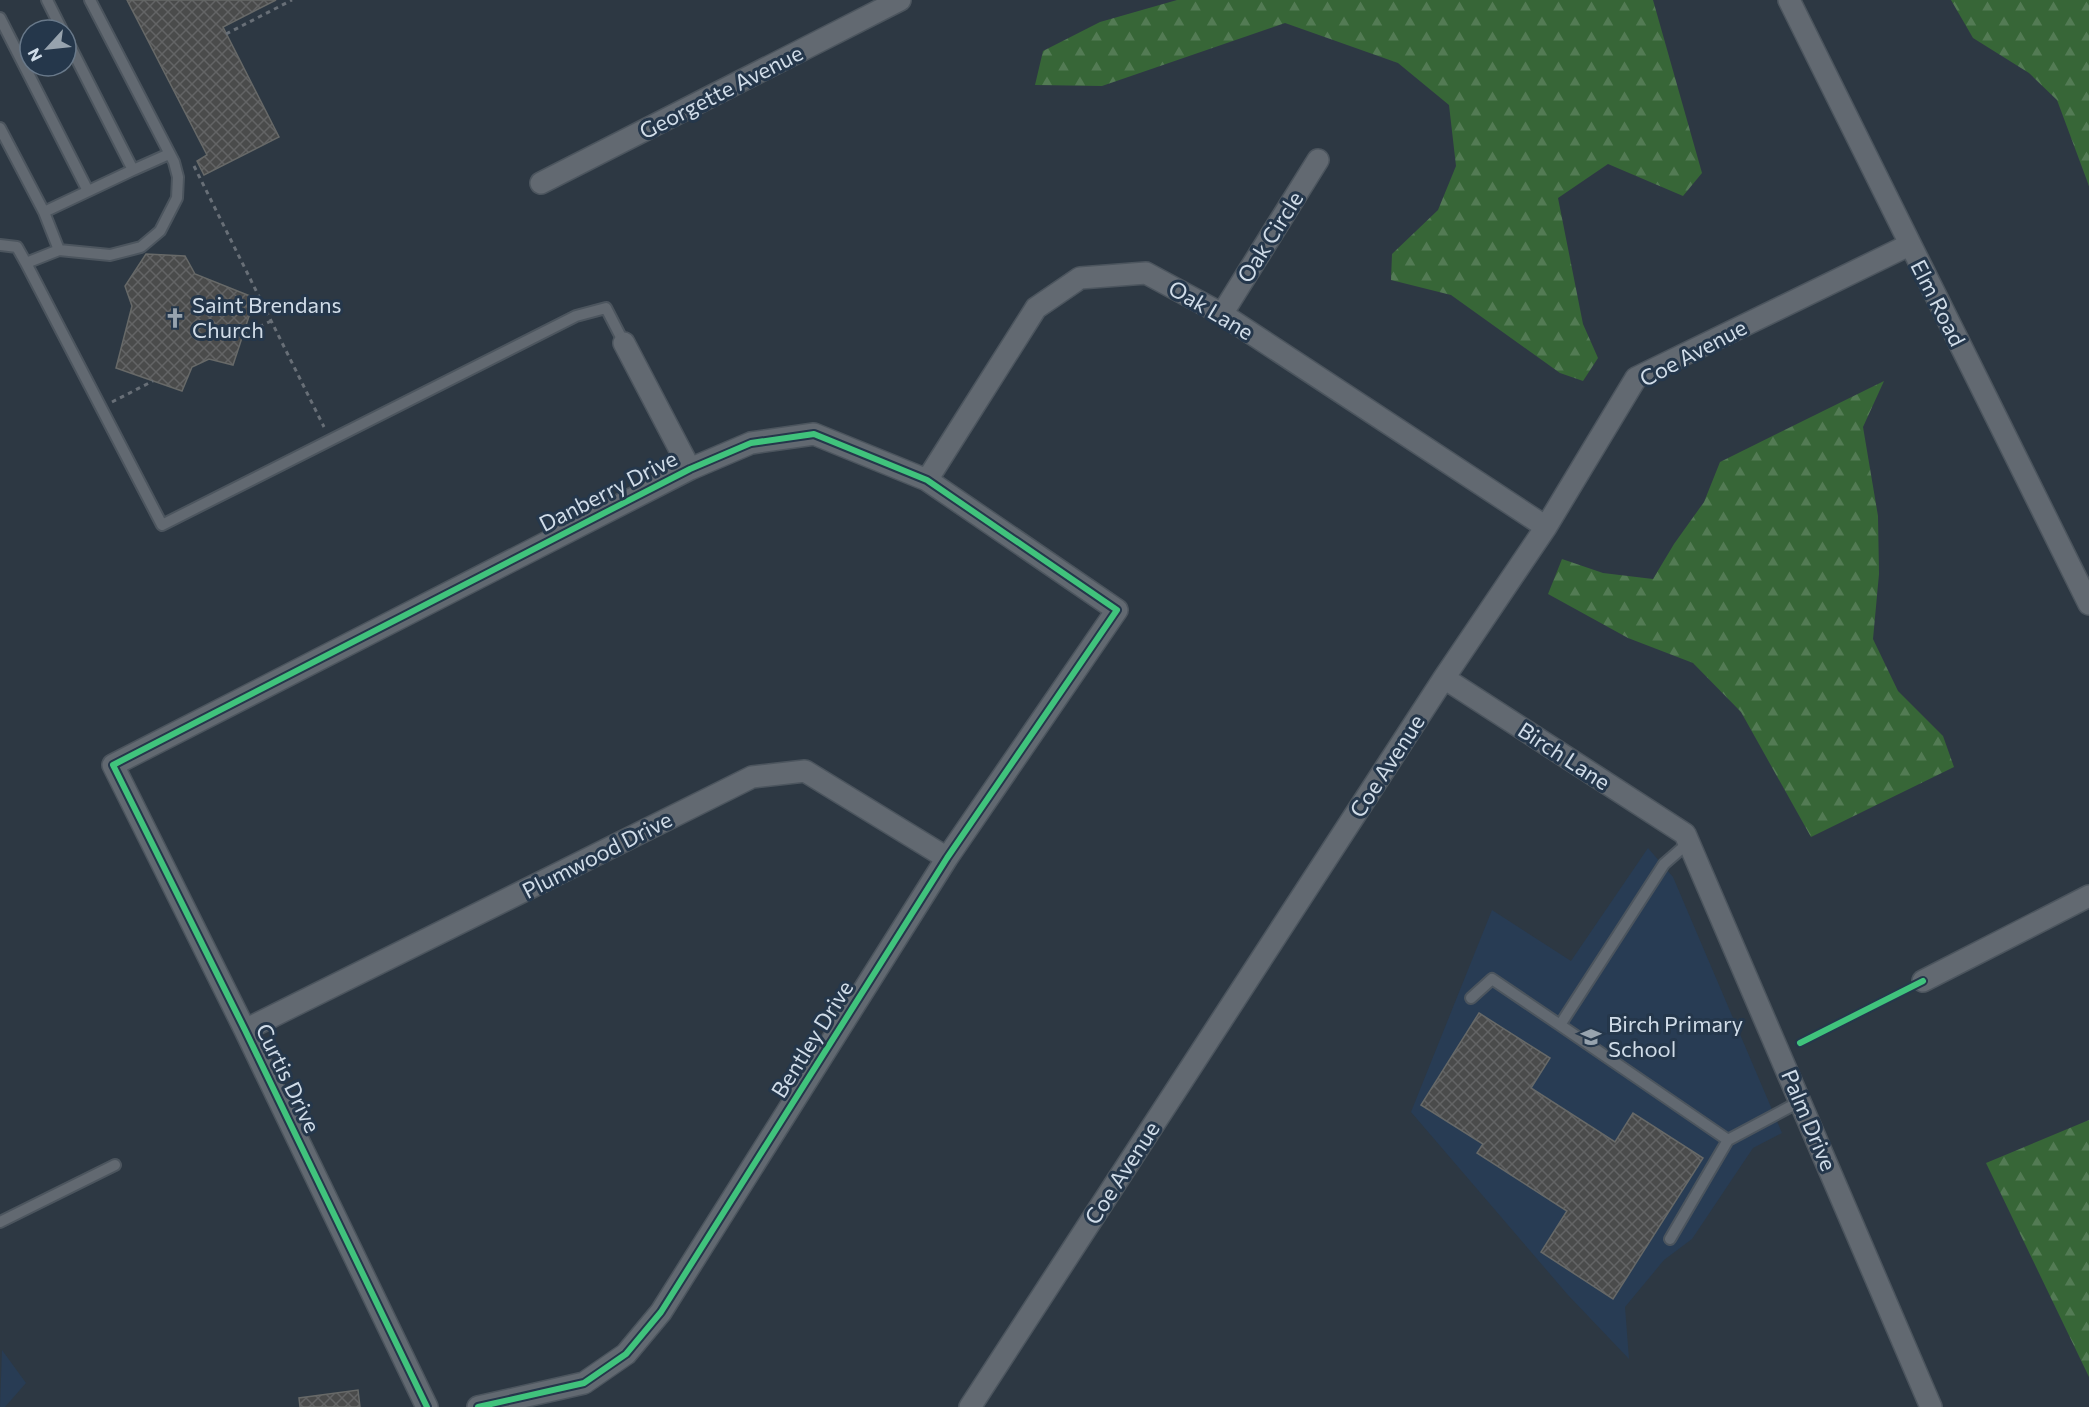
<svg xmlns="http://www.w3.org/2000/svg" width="2089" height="1407" viewBox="0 0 2089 1407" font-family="Commissioner,sans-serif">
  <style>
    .built { fill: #283c54 }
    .forest { fill: url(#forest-firs) }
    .building { fill: url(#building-cross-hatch); stroke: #676968; stroke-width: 1.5 }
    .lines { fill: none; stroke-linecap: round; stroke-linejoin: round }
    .lane-casing { stroke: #4c555e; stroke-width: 14 }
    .street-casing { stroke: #4c555e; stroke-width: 24 }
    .path { stroke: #686f77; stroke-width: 3; stroke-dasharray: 4.5 4.5; stroke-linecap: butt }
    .lane { stroke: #626971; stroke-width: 10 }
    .street { stroke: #626971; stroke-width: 21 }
    .cycleway-casing { stroke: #25374b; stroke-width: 10 }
    .cycleway { stroke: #40c37c; stroke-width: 6 }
    .labels { text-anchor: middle; stroke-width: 6; stroke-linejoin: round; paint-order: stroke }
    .street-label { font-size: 22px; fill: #d0dce8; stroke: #25374b }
    .poi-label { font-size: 22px; fill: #d0dce8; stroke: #25374b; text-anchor: start }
  </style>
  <defs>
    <pattern id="forest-firs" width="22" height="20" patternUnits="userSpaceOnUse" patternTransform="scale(1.5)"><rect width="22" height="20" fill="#376637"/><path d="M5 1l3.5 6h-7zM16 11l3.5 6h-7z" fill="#537b54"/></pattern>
    <pattern id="building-cross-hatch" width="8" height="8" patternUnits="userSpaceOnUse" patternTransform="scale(1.5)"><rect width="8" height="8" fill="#4a4b4b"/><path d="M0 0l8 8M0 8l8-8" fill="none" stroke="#636465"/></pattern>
  </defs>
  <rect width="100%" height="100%" fill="#2d3843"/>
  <path class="built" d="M 1648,848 L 1673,877 L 1782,1133 L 1753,1148 L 1692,1239 L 1664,1260 L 1625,1307 L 1629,1359 L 1568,1295 L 1411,1112 L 1492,910 L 1571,961 Z
    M 2,1350 L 26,1383 L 5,1407 L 0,1407 Z"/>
  <path class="forest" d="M 1177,0 L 1653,0 L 1702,173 L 1683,196 L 1608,164 L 1558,198 L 1583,324 L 1598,358 L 1583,381 L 1560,373 L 1451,295 L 1391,280 L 1392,254 L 1438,210 L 1456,166 L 1449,105 L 1398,63 L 1285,23 L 1102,86 L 1035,85 L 1043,51 L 1100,22 Z
    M 1951,0 L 2089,0 L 2089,186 L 2057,100 L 2029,73 L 1973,38 Z
    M 1884,381 L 1863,427 L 1878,516 L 1879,574 L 1873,639 L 1898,691 L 1943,736 L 1954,767 L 1811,837 L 1741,712 L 1693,663 L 1628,638 L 1548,594 L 1562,559 L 1603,573 L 1653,579 L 1674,544 L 1704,502 L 1720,462 Z
    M 2089,1120 L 2089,1377 L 1986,1163 Z"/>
  <path class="building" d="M 127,0 L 276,0 L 223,27 L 279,137 L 204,175 L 197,161 L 207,155 Z
    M 146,254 L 185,256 L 195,274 L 255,298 L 233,365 L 209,359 L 192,367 L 182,391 L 116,368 L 132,306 L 125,286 Z
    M 1479,1013 L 1550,1058 L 1531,1088 L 1615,1142 L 1633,1113 L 1703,1158 L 1613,1299 L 1541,1252 L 1567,1211 L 1477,1153 L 1483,1144 L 1421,1105 Z
    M 358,1390 L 360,1407 L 300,1407 L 299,1398 Z"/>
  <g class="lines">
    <g class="lane-casing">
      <path id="lane" d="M 47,0 L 62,30
        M 90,0 L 174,162 L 178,177 L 177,198 L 160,231 L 141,247 L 110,255 L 59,250 L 26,263 L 162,525 L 576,316 L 606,308 L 624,343
        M 0,18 L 88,191
        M 0,128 L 44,212
        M 133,170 L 169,154
        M 0,245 L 17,247 L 26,263
        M 59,250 L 44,212 L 133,170 L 66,38
        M 1471,998 L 1492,979 L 1560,1025 L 1664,864 L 1688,843
        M 1560,1025 L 1728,1140
        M 0,1222 L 115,1165
        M 1670,1239 L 1728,1140 L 1801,1101"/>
    </g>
    <g class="street-casing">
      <path id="street" d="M 1789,0 L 2089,604
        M 541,183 L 900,0
        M 1222,314 L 1318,160
        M 624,343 L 690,469
        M 927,480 L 1036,308 L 1080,278 L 1146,273 L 1222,314 L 1546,527
        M 1444,678 L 1685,834 L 1931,1407
        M 1923,981 L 2089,896
        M 245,1030 L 752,777 L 805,771 L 947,858
        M 427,1407 L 245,1030 L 113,765 L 690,469 L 751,443 L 814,434 L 927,480 L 1117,610 L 947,858 L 661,1312 L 626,1354 L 584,1383 L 478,1407
        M 970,1407 L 1444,678 L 1546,527 L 1636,378 L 1909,245"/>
    </g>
    <path class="path" d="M 226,34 L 292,0
      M 194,166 L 324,427
      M 243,335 L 271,321
      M 112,402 L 153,381"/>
    <use href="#lane" class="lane"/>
    <use href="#street" class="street"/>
    <g class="cycleway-casing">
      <path id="cycleway" d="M 1800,1043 L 1923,981
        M 427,1407 L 245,1030 L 113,765 L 690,469 L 751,443 L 814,434 L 927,480 L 1117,610 L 947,858 L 661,1312 L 626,1354 L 584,1383 L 478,1407"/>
    </g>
    <use href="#cycleway" class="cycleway"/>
  </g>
  <defs>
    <g id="church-bare" transform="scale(1.62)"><path d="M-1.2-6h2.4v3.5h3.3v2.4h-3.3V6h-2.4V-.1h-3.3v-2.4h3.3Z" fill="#97a3ae" stroke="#25374b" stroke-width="2.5" paint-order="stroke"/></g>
    <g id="school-bare" transform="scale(1.62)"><path d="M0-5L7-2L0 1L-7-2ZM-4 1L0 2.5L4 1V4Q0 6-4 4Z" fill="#97a3ae" stroke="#25374b" stroke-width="2.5" paint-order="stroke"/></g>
  </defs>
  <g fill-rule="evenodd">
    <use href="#church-bare" x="175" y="318"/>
    <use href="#school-bare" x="1591" y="1037"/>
  </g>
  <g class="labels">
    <g class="street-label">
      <text transform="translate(721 92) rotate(-27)" y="8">Georgette Avenue</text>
      <text transform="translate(1270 237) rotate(-58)" y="8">Oak Circle</text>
      <text transform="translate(1938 303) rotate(63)" y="8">Elm Road</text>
      <text transform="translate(1211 310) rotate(31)" y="8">Oak Lane</text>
      <text transform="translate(1693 353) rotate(-28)" y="8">Coe Avenue</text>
      <text transform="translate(608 491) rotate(-27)" y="8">Danberry Drive</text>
      <text transform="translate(1564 756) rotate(33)" y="8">Birch Lane</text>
      <text transform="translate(1387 766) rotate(-57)" y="8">Coe Avenue</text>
      <text transform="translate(597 855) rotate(-27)" y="8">Plumwood Drive</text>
      <text transform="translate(812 1039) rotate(-58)" y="8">Bentley Drive</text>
      <text transform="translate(288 1078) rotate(64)" y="8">Curtis Drive</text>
      <text transform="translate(1809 1120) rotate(67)" y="8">Palm Drive</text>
      <text transform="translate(1122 1173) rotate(-57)" y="8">Coe Avenue</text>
    </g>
    <g class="poi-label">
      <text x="192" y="313">Saint Brendans<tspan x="192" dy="25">Church</tspan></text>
      <text x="1608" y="1032">Birch Primary<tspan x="1608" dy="25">School</tspan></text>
    </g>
  </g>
  <g transform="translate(48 48) rotate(243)"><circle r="28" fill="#25374b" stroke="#69798a" stroke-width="1.5"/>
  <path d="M0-4.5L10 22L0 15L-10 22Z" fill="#97a3ae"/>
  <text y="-9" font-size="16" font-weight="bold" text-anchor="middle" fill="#d0dce8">N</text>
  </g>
</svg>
